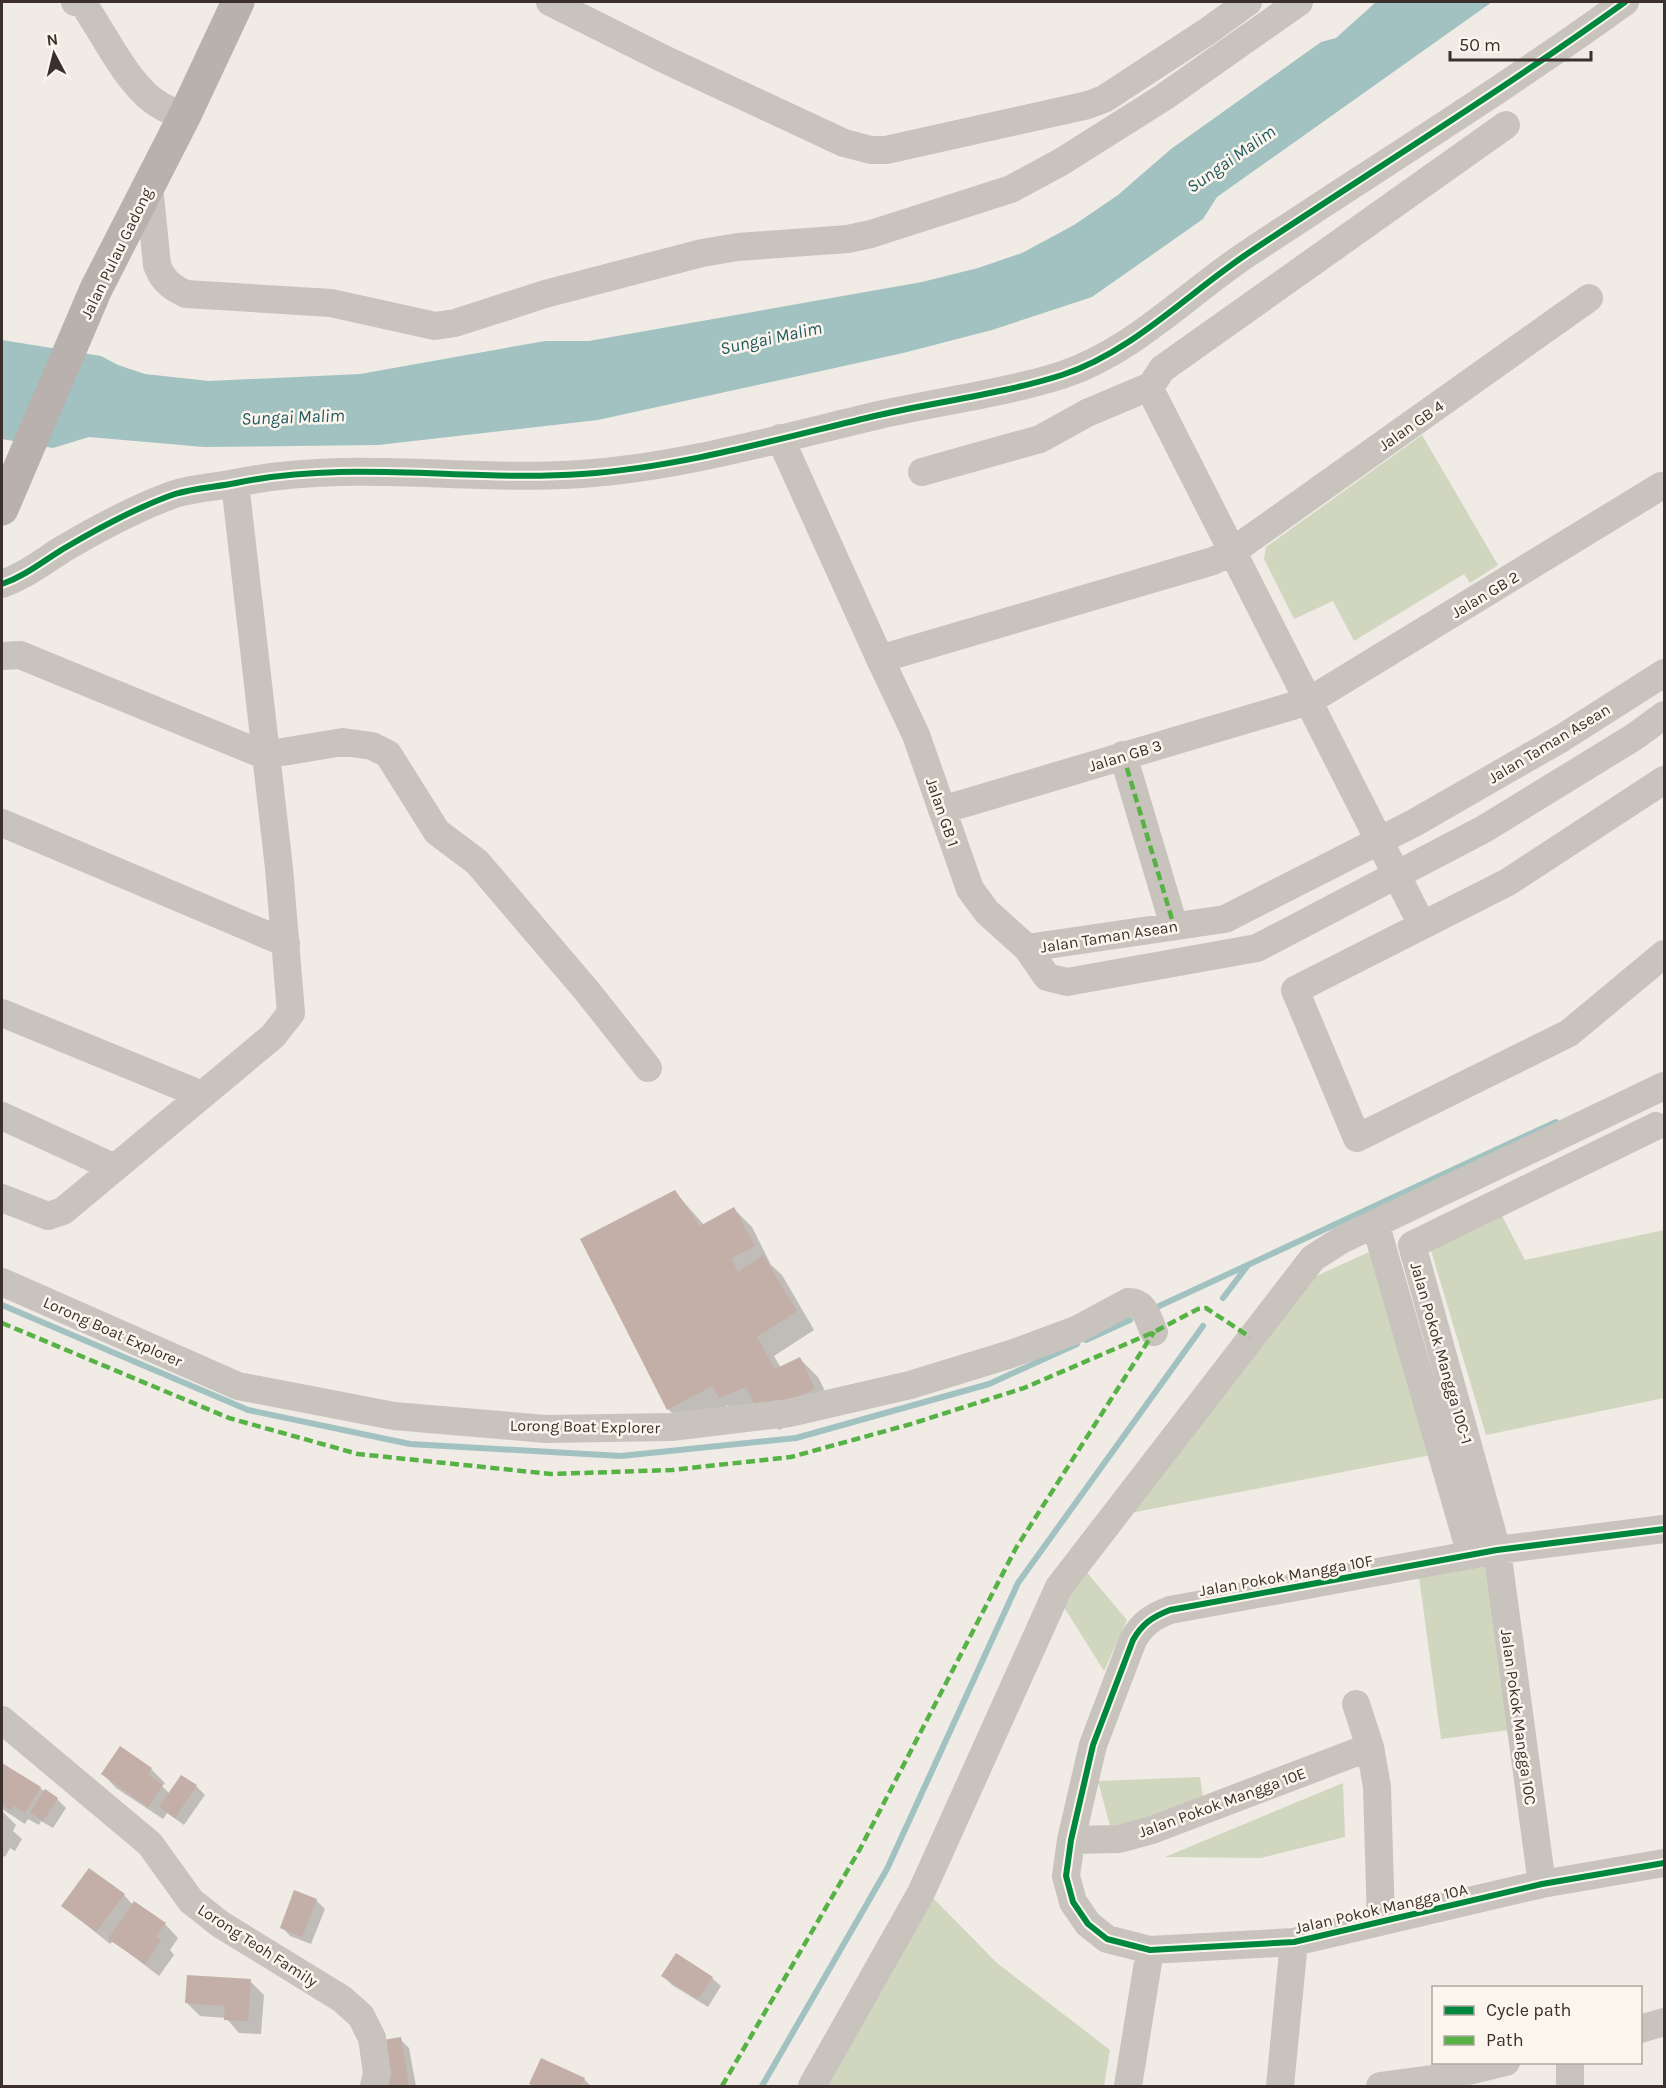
<svg xmlns="http://www.w3.org/2000/svg" width="1666" height="2088" viewBox="0 0 1666 2088" font-family="Karla,sans-serif">
  <style>
    .green { fill: #d1d6bf }
    .water { fill: #a1c2c1 }
    .shadow { fill: #0003 }
    .lines { fill: none; stroke-linecap: round; stroke-linejoin: round }
    .stream { stroke: #a1c2c1; stroke-width: 6 }
    .building { fill: #c3afa7 }
    .minor { stroke: #c9c3be; stroke-width: 28 }
    .major { stroke: #b8b1ad; stroke-width: 33 }
    .quiet { stroke: #57b246; stroke-width: 4.5; stroke-dasharray: 9 4.5; stroke-linecap: butt }
    .cycleway-casing { stroke: #fbf5ee; stroke-width: 10 }
    .cycleway { stroke: #00873e; stroke-width: 6 }
    .labels { text-anchor: middle; stroke-width: 5; stroke-linejoin: round; paint-order: stroke }
    .street-label { font-size: 16px; fill: #3b302b; stroke: #fbf5ee }
    .water-label { font-size: 18px; font-style: italic; fill: #1f5a5e; stroke: #fbf5ee }
  </style>
  <rect width="100%" height="100%" fill="#f0ebe5"/>
  <path class="green" d="M 1422,435 L 1498,565 L 1470,583 L 1464,574 L 1354,641 L 1333,601 L 1294,619 L 1264,559 L 1266,547 Z
    M 1501,1214 L 1525,1260 L 1664,1230 L 1664,1398 L 1486,1435 L 1430,1247 Z
    M 1371,1251 L 1431,1455 L 1130,1513 L 1310,1279 Z
    M 1486,1561 L 1509,1730 L 1441,1739 L 1418,1570 Z
    M 1085,1570 L 1127,1620 L 1104,1671 L 1062,1604 Z
    M 1200,1777 L 1204,1804 L 1112,1833 L 1098,1781 Z
    M 1343,1783 L 1345,1837 L 1261,1858 L 1165,1857 Z
    M 931,1896 L 997,1963 L 1110,2050 L 1104,2086 L 823,2086 Z"/>
  <path class="water" d="M 1376,2 L 1492,2 L 1217,197 L 1203,219 L 1092,297 L 992,330 L 903,353 L 598,420 L 378,445 L 204,447 L 89,437 L 53,448 L 2,439 L 2,340 L 101,356 L 118,365 L 145,374 L 209,381 L 360,374 L 545,341 L 589,341 L 922,282 L 978,268 L 1022,253 L 1074,225 L 1118,195 L 1171,149 L 1321,42 L 1336,38 Z"/>
  <path class="shadow" d="M 675,1192 L 704,1225 L 734,1209 L 752,1227 L 771,1265 L 782,1275 L 814,1330 L 774,1356 L 781,1368 L 800,1359 L 818,1377 L 833,1407 L 779,1430 L 760,1412 L 739,1416 L 728,1405 L 687,1428 L 669,1410 L 582,1240 Z
    M 2,1764 L 57,1799 L 66,1808 L 53,1828 L 41,1821 L 39,1825 L 28,1819 L 25,1824 L 2,1809 Z
    M 151,1769 L 165,1783 L 162,1786 L 170,1794 L 196,1786 L 205,1795 L 184,1825 L 167,1813 L 163,1819 L 116,1788 L 103,1774 Z
    M 2,1811 L 16,1825 L 13,1831 L 22,1839 L 15,1851 L 10,1848 L 5,1857 L 2,1855 Z
    M 124,1895 L 133,1905 L 165,1924 L 178,1938 L 170,1950 L 174,1955 L 159,1976 L 113,1941 L 110,1944 L 63,1906 Z
    M 316,1900 L 325,1909 L 311,1944 L 290,1936 L 282,1927 Z
    M 663,1976 L 712,1978 L 721,1986 L 708,2007 L 672,1985 Z
    M 250,1981 L 264,1995 L 261,2034 L 239,2033 L 226,2018 L 200,2016 L 186,2002 Z
    M 400,2039 L 409,2048 L 416,2086 L 386,2086 Z
    M 584,2079 L 591,2086 L 534,2086 L 531,2083 Z"/>
  <g class="lines">
    <path class="stream" d="M 1223,1298 L 1248,1265
      M 2,1305 L 248,1410 L 410,1444 L 621,1456 L 796,1438 L 989,1384 L 1077,1344
      M 1155,1308 L 1556,1122
      M 1086,1340 L 1130,1320
      M 762,2086 L 887,1869 L 1018,1583 L 1203,1326"/>
  </g>
  <path class="building" d="M 675,1190 L 700,1226 L 734,1207 L 755,1246 L 731,1258 L 738,1272 L 763,1255 L 797,1311 L 757,1337 L 775,1369 L 800,1357 L 815,1389 L 759,1413 L 746,1387 L 719,1398 L 712,1386 L 667,1410 L 580,1239 Z
    M 120,1746 L 152,1768 L 148,1774 L 163,1785 L 148,1807 L 101,1774 Z
    M 2,1763 L 41,1787 L 25,1813 L 14,1806 L 11,1811 L 2,1805 Z
    M 181,1775 L 197,1785 L 175,1818 L 159,1807 Z
    M 45,1789 L 58,1798 L 43,1821 L 30,1812 Z
    M 89,1868 L 125,1894 L 96,1932 L 61,1906 Z
    M 294,1890 L 317,1899 L 302,1937 L 280,1928 Z
    M 134,1901 L 166,1923 L 156,1936 L 161,1940 L 145,1964 L 108,1939 Z
    M 676,1953 L 713,1977 L 698,1999 L 661,1976 Z
    M 187,1975 L 251,1979 L 248,2021 L 224,2020 L 225,2006 L 185,2003 Z
    M 401,2037 L 409,2086 L 384,2086 L 377,2041 Z
    M 541,2058 L 585,2078 L 581,2086 L 535,2086 L 529,2084 Z"/>
  <g class="lines">
    <path class="minor" d="M 75,2 L 83,4 C 105,34 129,90 163,107 C 170,111 178,112 185,115
      M 550,2 L 666,60 L 844,143 L 871,150 L 886,150 L 1088,105 L 1104,99 L 1208,31 L 1248,2
      M 149,186 L 157,265 C 163,281 171,287 186,294 L 331,303 L 435,326 L 455,323 L 545,294 L 702,253 L 738,247 L 848,239 L 871,234 L 1011,189 L 1061,162 L 1164,97 L 1299,2
      M 780,438 L 880,659 L 1213,561 L 1233,551 L 1589,298
      M 922,472 L 1040,439 L 1087,413 L 1151,386
      M 2,584 C 25,576 42,562 63,549 C 97,529 137,507 175,494 C 194,488 216,487 236,483 C 349,459 467,482 582,474 C 683,467 781,438 879,415 C 940,401 1002,394 1062,375 C 1132,352 1186,295 1247,254 C 1373,170 1503,90 1625,2
      M 2,656 L 20,655 L 264,755 L 343,742 L 372,746 L 388,754 L 437,832 L 477,862 L 587,991 L 648,1068
      M 880,659 L 916,735 L 970,889 L 987,912 L 1027,948 L 1047,977 L 1067,982 L 1257,948 L 1484,829 L 1634,737 L 1664,715
      M 1123,755 L 1174,926
      M 1664,780 L 1508,882 L 1295,990 L 1357,1138 L 1569,1033 L 1664,954
      M 942,810 L 1309,701 L 1661,486
      M 2,823 L 286,943
      M 1422,925 L 1152,393 L 1151,386 L 1162,369 L 1506,125
      M 1027,948 L 1225,919 L 1414,823 L 1562,738 L 1664,673
      M 2,1013 L 202,1095
      M 2,1116 L 115,1168
      M 2,1198 L 48,1216 L 63,1211 L 273,1036 L 291,1013 L 279,868 L 235,483
      M 1376,1226 L 1471,1555
      M 2,1282 L 238,1386 L 394,1416 L 546,1429 L 671,1427 L 789,1413 L 910,1385 L 1011,1354 L 1076,1330 L 1128,1302 C 1145,1301 1148,1319 1154,1332
      M 1664,1529 L 1497,1550 L 1170,1610 C 1152,1617 1142,1624 1133,1640 L 1093,1745 L 1071,1840 L 1066,1876 L 1073,1902 L 1088,1924 L 1107,1939 L 1150,1950 L 1294,1942 L 1542,1884 L 1664,1863
      M 1356,1704 L 1370,1747 L 1377,1787 L 1381,1921
      M 2,1720 L 150,1844 L 191,1901 L 220,1924 L 342,1999 L 361,2016 L 372,2038 L 377,2073 L 374,2086
      M 1071,1840 L 1119,1839 L 1152,1830 L 1370,1747
      M 1542,1884 L 1497,1550 L 1412,1245 L 1656,1126
      M 1640,2029 L 1664,2022
      M 812,2086 L 921,1893 L 1059,1587 L 1313,1258 L 1343,1239 L 1664,1086
      M 1128,2086 L 1150,1950
      M 1280,2086 L 1294,1942
      M 1380,2086 L 1439,2078 L 1506,2062
      M 1570,2086 L 1570,2062"/>
    <path class="major" d="M 2,509 L 96,289 L 185,115 L 238,2"/>
    <path class="quiet" d="M 1123,755 L 1174,926
      M 2,1323 L 229,1418 L 358,1454 L 551,1474 L 672,1470 L 791,1457 L 911,1424 L 1024,1388 L 1154,1332 L 1198,1309 L 1206,1308 L 1250,1337
      M 722,2086 L 860,1849 L 1016,1548 L 1154,1332"/>
    <g class="cycleway-casing">
      <path id="cycleway" d="M 2,584 C 25,576 42,562 63,549 C 97,529 137,507 175,494 C 194,488 216,487 236,483 C 349,459 467,482 582,474 C 683,467 781,438 879,415 C 940,401 1002,394 1062,375 C 1132,352 1186,295 1247,254 C 1373,170 1503,90 1625,2
        M 1664,1529 L 1497,1550 L 1170,1610 C 1152,1617 1142,1624 1133,1640 L 1093,1745 L 1071,1840 L 1066,1876 L 1073,1902 L 1088,1924 L 1107,1939 L 1150,1950 L 1294,1942 L 1542,1884 L 1664,1863"/>
    </g>
    <use href="#cycleway" class="cycleway"/>
  </g>
  <g class="labels">
    <g class="street-label">
      <text transform="translate(116 253) rotate(-64)" y="6">Jalan Pulau Gadong</text>
      <text transform="translate(1411 425) rotate(-35)" y="6">Jalan GB 4</text>
      <text transform="translate(1485 594) rotate(-31)" y="6">Jalan GB 2</text>
      <text transform="translate(1549 743) rotate(-31)" y="6">Jalan Taman Asean</text>
      <text transform="translate(1125 755) rotate(-17)" y="6">Jalan GB 3</text>
      <text transform="translate(943 812) rotate(71)" y="6">Jalan GB 1</text>
      <text transform="translate(1109 936) rotate(-9)" y="6">Jalan Taman Asean</text>
      <text transform="translate(113 1331) rotate(24)" y="6">Lorong Boat Explorer</text>
      <text transform="translate(1442 1353) rotate(74)" y="6">Jalan Pokok Mangga 10C-1</text>
      <text transform="translate(585 1426) rotate(1)" y="6">Lorong Boat Explorer</text>
      <text transform="translate(1286 1575) rotate(-10)" y="6">Jalan Pokok Mangga 10F</text>
      <text transform="translate(1519 1717) rotate(82)" y="6">Jalan Pokok Mangga 10C</text>
      <text transform="translate(1222 1802) rotate(-20)" y="6">Jalan Pokok Mangga 10E</text>
      <text transform="translate(1381 1908) rotate(-13)" y="6">Jalan Pokok Mangga 10A</text>
      <text transform="translate(258 1945) rotate(33)" y="6">Lorong Teoh Family</text>
    </g>
    <g class="water-label">
      <text transform="translate(1231 159) rotate(-35)" y="6">Sungai Malim</text>
      <text transform="translate(771 338) rotate(-12)" y="6">Sungai Malim</text>
      <text transform="translate(293 417) rotate(-2)" y="6">Sungai Malim</text>
    </g>
  </g>
  <rect width="1666" height="2088" fill="none" stroke="#3b302b" stroke-width="6"/>
  <rect x="1432" y="1986" width="210" height="78" fill="#fbf5ee" stroke="#aea6a0" stroke-width="1.5"/>
  <rect x="1444" y="2006" width="30" height="9" fill="#00873e" stroke="#aea6a0" stroke-width="1.5"/>
  <text x="1486" y="2016" font-size="18" fill="#3b302b">Cycle path</text>
  <rect x="1444" y="2036" width="30" height="9" fill="#57b246" stroke="#aea6a0" stroke-width="1.5"/>
  <text x="1486" y="2046" font-size="18" fill="#3b302b">Path</text>
  <g transform="translate(54 54) rotate(353)" stroke="#fbf5ee" stroke-width="4.5" paint-order="stroke">
  <path d="M0-4.5L10 22L0 15L-10 22Z" fill="#3b302b"/>
  <text y="-9" font-size="16" font-weight="bold" text-anchor="middle" fill="#3b302b">N</text>
  </g>
  <path d="M1450 51v9h141v-9" fill="none" stroke="#3b302b" stroke-width="3"/>
  <text x="1459" y="51" font-size="18" fill="#3b302b" stroke="#fbf5ee" stroke-width="4.5" paint-order="stroke">50 m</text>
</svg>
